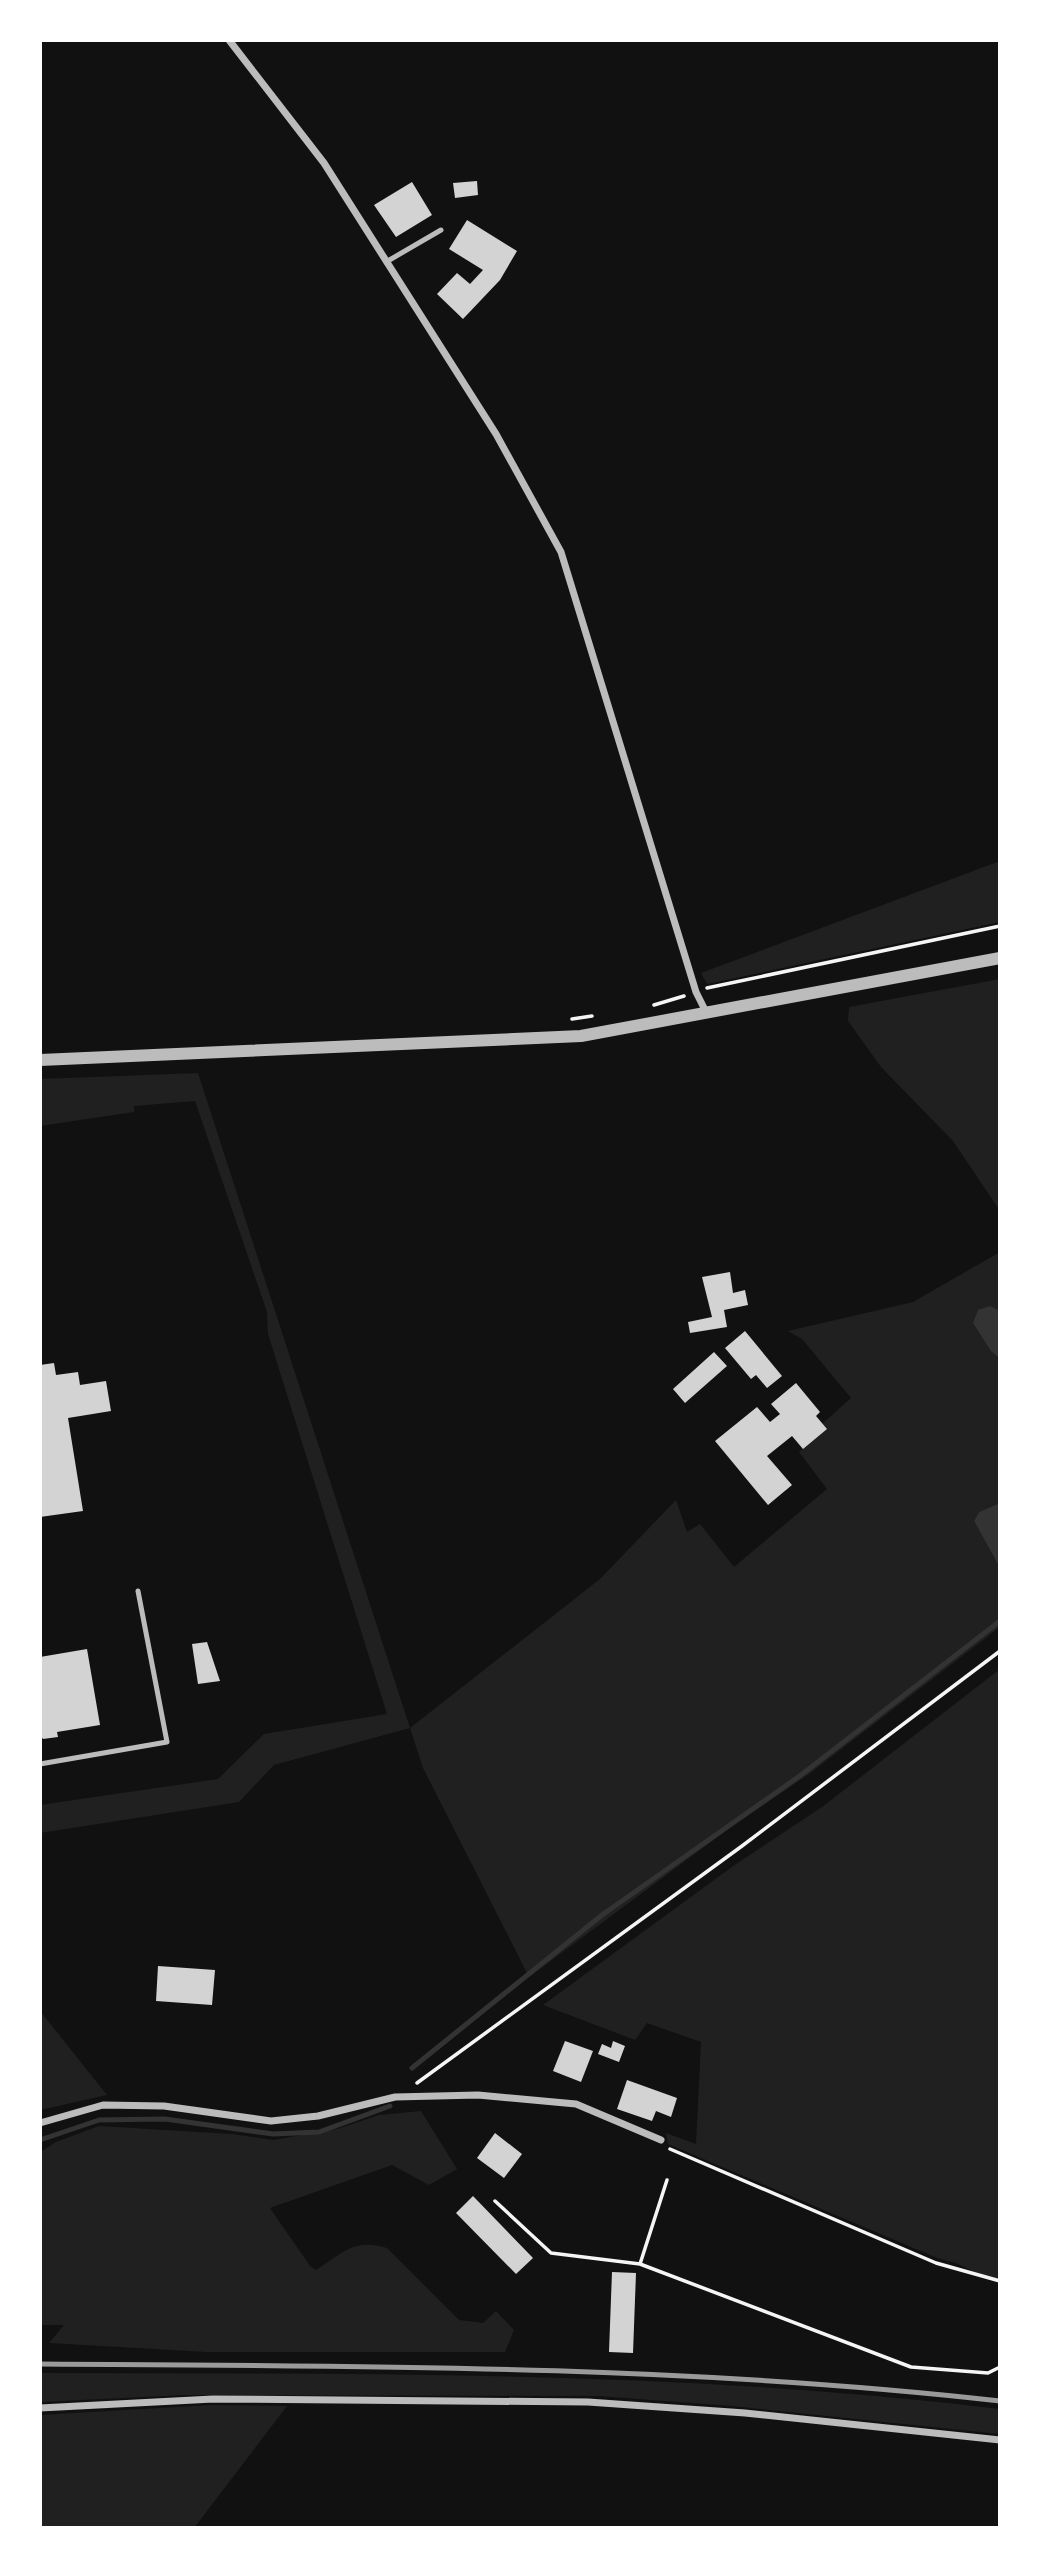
<svg xmlns="http://www.w3.org/2000/svg" width="1040" height="2568" viewBox="0 0 1040 2568" font-family="'Noto Serif',serif">
  <style>
    .green { fill: #202020 }
    .water { fill: #333 }
    .lines { fill: none; stroke-linecap: round; stroke-linejoin: round }
    .stream { stroke: #333; stroke-width: 5 }
    .building { fill: #d3d3d3 }
    .path { stroke: #f5f5f5; stroke-width: 3.5 }
    .service { stroke: #bcbcbc; stroke-width: 5 }
    .minor { stroke: #bcbcbc; stroke-width: 7 }
    .tertiary { stroke: #bcbcbc; stroke-width: 12 }
    .rail { stroke: #9a9a9a; stroke-width: 5 }
  </style>
  <rect width="100%" height="100%" fill="#111"/>
  <path class="green" d="M 1000,861 L 1000,922 L 707,984 L 701,973 Z
    M 1000,979 L 1000,1211 L 953,1141 L 881,1067 L 848,1021 L 849,1007 Z
    M 198,1073 L 410,1728 L 600,1579 L 676,1500 L 687,1532 L 700,1524 L 734,1567 L 827,1489 L 799,1452 L 826,1429 L 822,1424 L 851,1398 L 802,1339 L 788,1331 L 913,1302 L 1000,1252 L 1000,1503 L 979,1512 L 974,1521 L 1000,1568 L 1000,1627 L 809,1774 L 727,1830 L 529,1977 L 423,1768 L 410,1728 L 274,1765 L 239,1802 L 40,1833 L 40,1805 L 218,1779 L 264,1734 L 387,1714 L 268,1334 L 267,1312 L 195,1101 L 134,1106 L 134,1112 L 40,1126 L 40,1079 Z
    M 1000,1669 L 1000,2284 L 956,2263 L 937,2258 L 668,2144 L 666,2133 L 696,2144 L 701,2042 L 647,2023 L 635,2040 L 543,2005 L 736,1864 L 822,1807 Z
    M 40,2011 L 107,2095 L 40,2110 Z
    M 421,2111 L 457,2169 L 429,2185 L 392,2165 L 270,2208 L 310,2266 L 316,2270 C 343,2253 353,2238 387,2248 L 459,2320 L 483,2323 L 496,2311 L 514,2330 L 505,2352 L 207,2352 L 49,2343 L 64,2325 L 40,2325 L 40,2152 L 56,2142 L 99,2126 L 232,2134 L 273,2140 L 337,2129 L 379,2115 Z
    M 40,2373 C 360,2374 682,2370 1000,2409 L 1000,2434 L 732,2406 L 598,2396 L 184,2395 L 40,2402 Z
    M 211,2405 L 287,2406 L 194,2528 L 44,2528 L 40,2525 L 40,2415 Z"/>
  <path class="water" d="M 990,1306 L 1000,1311 L 1000,1355 L 997,1356 L 991,1351 L 973,1323 L 978,1310 Z
    M 1000,1503 L 1000,1568 L 974,1521 L 979,1512 Z"/>
  <g class="lines">
    <path class="stream" d="M 412,2068 L 602,1915 L 801,1775 L 1000,1621
      M 40,2140 L 99,2120 L 165,2119 L 273,2134 L 319,2132 L 390,2106"/>
  </g>
  <path class="building" d="M 477,181 L 478,195 L 455,198 L 453,183 Z
    M 412,182 L 432,215 L 396,237 L 374,205 Z
    M 467,220 L 517,251 L 500,280 L 463,319 L 437,294 L 457,273 L 470,284 L 483,270 L 449,249 Z
    M 730,1272 L 733,1293 L 745,1290 L 748,1305 L 724,1310 L 727,1327 L 690,1333 L 688,1322 L 712,1317 L 702,1277 Z
    M 745,1331 L 782,1376 L 767,1388 L 756,1375 L 751,1379 L 725,1348 Z
    M 714,1352 L 727,1366 L 685,1403 L 673,1389 Z
    M 54,1363 L 56,1375 L 78,1372 L 80,1385 L 106,1381 L 111,1411 L 68,1418 L 83,1511 L 40,1517 L 40,1365 Z
    M 796,1383 L 820,1412 L 816,1416 L 827,1429 L 803,1449 L 792,1436 L 767,1456 L 792,1485 L 768,1505 L 715,1441 L 757,1407 L 770,1422 L 780,1414 L 771,1404 Z
    M 207,1642 L 220,1681 L 198,1684 L 192,1644 Z
    M 87,1649 L 100,1725 L 57,1732 L 58,1737 L 43,1739 L 40,1735 L 40,1657 Z
    M 158,1966 L 215,1970 L 212,2005 L 156,2001 Z
    M 565,2041 L 593,2051 L 581,2082 L 553,2071 Z
    M 613,2041 L 625,2046 L 619,2062 L 598,2054 L 602,2044 L 611,2048 Z
    M 627,2080 L 677,2098 L 671,2117 L 656,2111 L 652,2121 L 617,2109 Z
    M 495,2133 L 522,2154 L 504,2178 L 477,2158 Z
    M 473,2196 L 533,2258 L 516,2274 L 456,2213 Z
    M 612,2272 L 636,2273 L 633,2353 L 609,2352 Z"/>
  <g class="lines">
    <path class="path" d="M 707,988 L 1000,926
      M 654,1005 L 684,996
      M 572,1019 L 592,1016
      M 417,2083 L 742,1846 L 1000,1651
      M 670,2149 L 936,2263 L 1000,2281
      M 495,2201 L 551,2253 L 640,2264 L 911,2367 L 988,2373 L 1000,2367
      M 640,2264 L 667,2180"/>
    <path class="service" d="M 386,262 L 441,230
      M 40,1764 L 167,1742 L 138,1591"/>
    <path class="minor" d="M 229,40 L 324,163 L 496,434 L 561,552 L 696,992 L 706,1012
      M 40,2123 L 103,2105 L 164,2106 L 271,2121 L 318,2116 L 395,2097 L 478,2095 L 576,2104 L 661,2140
      M 40,2408 L 213,2399 L 588,2402 L 745,2413 L 1000,2440"/>
    <path class="tertiary" d="M 40,1060 L 581,1036 L 1000,958"/>
    <path class="rail" d="M 40,2364 C 360,2366 681,2365 1000,2401"/>
  </g>
  <rect width="1040" height="2568" fill="none" stroke="#ffffff" stroke-width="84"/>
</svg>
